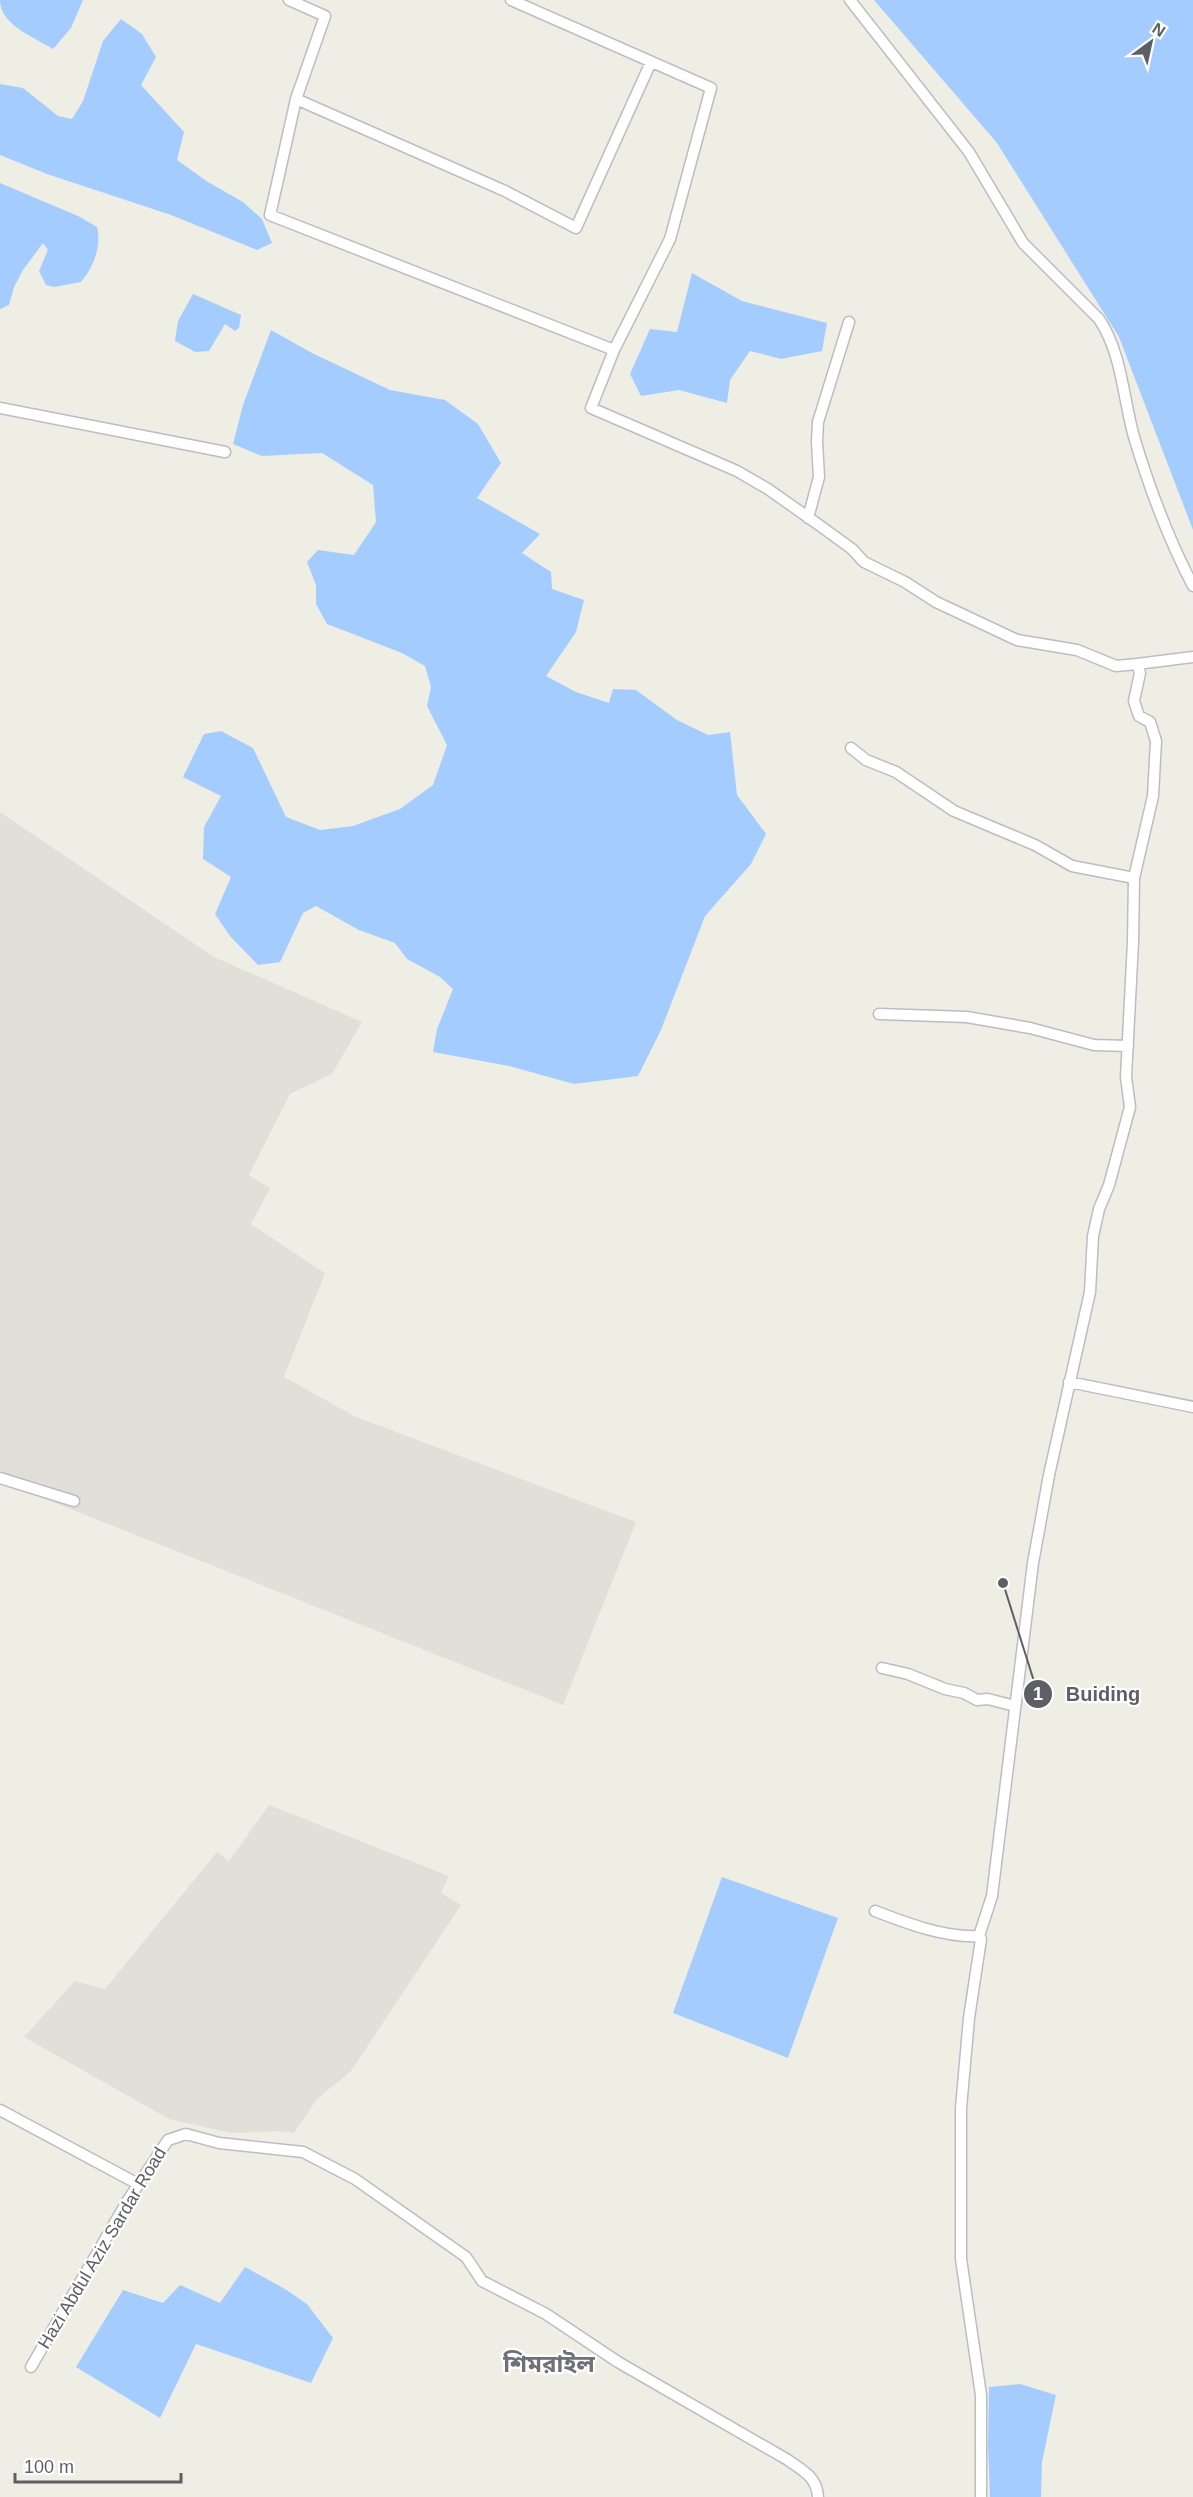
<svg xmlns="http://www.w3.org/2000/svg" width="1193" height="2497" viewBox="0 0 1193 2497" font-family="Helvetica,'Noto Sans Bengali',sans-serif">
  <style>
    .industrial { fill: #e0e0d9 }
    .water { fill: #a5ccff }
    .lines { fill: none; stroke-linecap: round; stroke-linejoin: round }
    .minor-casing { stroke: #bcbdc4; stroke-width: 13 }
    .minor { stroke: #fff; stroke-width: 10 }
    .labels { text-anchor: middle; stroke-width: 4.5; stroke-linejoin: round; paint-order: stroke }
    .street-label { font-size: 18px; fill: #5c5f66; stroke: #fff }
    .district-label { font-size: 24px; font-weight: bold; fill: #6d7178; stroke: #fff }
    .leader { fill: none; stroke: #5c5f66; stroke-width: 2 }
    .callout-dot { fill: #5c5f66; stroke: #fff; stroke-width: 2 }
    .mark-label { font-size: 18px; text-anchor: middle; font-weight: bold; fill: #fff }
    .callout-label { font-size: 20px; text-anchor: middle; font-weight: bold; fill: #5c5f66; stroke: #fff; stroke-width: 4.5; stroke-linejoin: round; paint-order: stroke }
  </style>
  <rect width="100%" height="100%" fill="#efeee4"/>
  <path class="industrial" d="M 0,812 L 214,957 L 362,1022 L 332,1074 L 290,1094 L 249,1175 L 270,1188 L 251,1224 L 325,1273 L 284,1377 L 354,1416 L 636,1522 L 563,1705 L 0,1481 Z
    M 269,1805 L 449,1876 L 441,1893 L 461,1905 L 351,2071 L 317,2099 L 294,2133 L 277,2131 L 231,2133 L 169,2119 L 24,2037 L 75,1981 L 105,1989 L 217,1852 L 229,1861 Z"/>
  <path class="water" d="M 0,0 L 83,0 L 71,28 L 53,49 C 34,37 0,25 0,0 Z
    M 874,0 L 1193,0 L 1193,530 L 1119,337 L 997,143 Z
    M 121,19 L 142,34 L 156,57 L 141,85 L 184,132 L 177,160 L 208,182 L 243,202 L 262,219 L 272,243 L 257,250 L 171,215 L 47,174 L 0,155 L 0,84 L 23,88 L 58,116 L 72,119 L 83,101 L 103,41 Z
    M 0,183 L 78,216 L 97,227 C 102,246 93,268 81,282 L 54,287 L 46,285 L 39,271 L 48,250 L 43,243 L 23,270 L 14,287 L 9,305 L 0,309 Z
    M 692,273 L 742,301 L 827,323 L 822,351 L 781,359 L 750,351 L 730,380 L 727,403 L 679,390 L 641,396 L 630,374 L 650,329 L 677,332 Z
    M 193,294 L 241,315 L 239,328 L 235,331 L 225,324 L 209,351 L 195,352 L 175,341 L 178,321 Z
    M 271,330 L 312,353 L 390,390 L 445,400 L 478,424 L 501,463 L 477,498 L 540,534 L 522,553 L 551,572 L 552,589 L 584,600 L 576,632 L 546,676 L 576,692 L 609,703 L 613,689 L 636,690 L 677,720 L 708,735 L 730,732 L 737,795 L 766,834 L 751,864 L 705,916 L 661,1030 L 638,1076 L 574,1084 L 509,1066 L 433,1052 L 437,1029 L 453,989 L 440,977 L 407,959 L 395,943 L 359,930 L 316,906 L 303,913 L 280,962 L 258,965 L 230,936 L 215,914 L 231,877 L 203,859 L 204,827 L 221,796 L 183,777 L 204,734 L 221,731 L 253,748 L 286,817 L 320,830 L 353,826 L 400,809 L 433,785 L 447,745 L 427,706 L 431,687 L 425,666 L 402,653 L 327,624 L 316,604 L 316,585 L 307,562 L 318,550 L 354,555 L 376,522 L 373,485 L 322,453 L 262,456 L 233,444 L 243,405 Z
    M 722,1877 L 838,1918 L 788,2058 L 673,2013 Z
    M 245,2267 L 285,2289 L 307,2304 L 333,2338 L 311,2383 L 196,2344 L 160,2418 L 76,2367 L 123,2290 L 163,2303 L 180,2285 L 220,2303 Z
    M 1020,2384 L 1056,2395 L 1042,2462 L 1041,2497 L 990,2497 L 988,2445 L 989,2387 Z"/>
  <g class="lines">
    <g class="minor-casing">
      <path id="minor" d="M 289,0 L 325,16 L 296,99 L 505,191 L 576,228 L 651,62
        M 511,0 L 711,88 L 670,239 L 614,350 L 591,408 L 737,471 L 768,489 L 819,525 L 852,549 L 864,562 L 905,582 L 936,602 L 1017,640 L 1077,650 L 1116,666 L 1137,664 L 1140,673 L 1134,701 L 1139,716 L 1150,722 L 1156,741 L 1153,796 L 1134,878 L 1133,942 L 1126,1077 L 1130,1107 L 1109,1185 L 1099,1209 L 1093,1236 L 1090,1292 L 1049,1475 L 1033,1563 L 992,1896 L 979,1936 L 981,1939 L 969,2018 L 961,2108 L 961,2259 L 981,2395 L 981,2497
        M 850,0 L 969,152 L 1023,243 L 1099,319 C 1122,353 1123,398 1134,437 C 1149,487 1169,540 1193,586
        M 296,99 L 270,215 L 614,350
        M 0,408 L 225,452
        M 808,518 L 819,477 L 817,442 L 818,422 L 849,322
        M 1137,664 L 1193,657
        M 851,748 L 866,760 L 896,772 L 954,811 L 1035,845 L 1072,866 L 1134,878
        M 879,1014 L 967,1017 L 1030,1028 L 1094,1045 L 1128,1046
        M 1069,1382 L 1193,1407
        M 0,1478 L 74,1501
        M 882,1668 L 908,1674 L 945,1689 L 964,1693 L 977,1700 L 988,1699 L 1015,1706
        M 875,1911 C 906,1923 945,1938 979,1936
        M 0,2110 L 138,2184
        M 31,2367 L 128,2200 L 168,2140 L 186,2134 L 219,2143 L 303,2152 L 355,2179 L 466,2257 L 482,2281 L 546,2314 L 618,2362 L 788,2460 C 803,2471 817,2477 818,2497"/>
    </g>
    <use href="#minor" class="minor"/>
  </g>
  <g class="labels">
    <g class="street-label">
      <text transform="translate(102 2248) rotate(-59)" y="6">Hazi Abdul Aziz Sardar Road</text>
    </g>
    <g class="district-label">
      <text x="549" y="2372">শিমরাইল</text>
    </g>
  </g>
  <path class="leader" d="M1003 1583L1038 1694"/>
  <g class="callout-dot">
    <circle cx="1003" cy="1583" r="6"/>
    <circle cx="1038" cy="1694" r="15"/>
  </g>
  <g class="mark-label">
    <text x="1038" y="1700">1</text>
  </g>
  <g class="callout-label">
    <text x="1103" y="1701">Buiding</text>
  </g>
  <g transform="translate(1151 42) rotate(33)" stroke="#ffffff" stroke-width="4.5" paint-order="stroke">
  <path d="M0-4.5L10 22L0 15L-10 22Z" fill="#5c5f66"/>
  <text y="-9" font-size="16" font-weight="bold" text-anchor="middle" fill="#5c5f66">N</text>
  </g>
  <path d="M15 2473v9h166v-9" fill="none" stroke="#5c5f66" stroke-width="3"/>
  <text x="24" y="2473" font-size="18" fill="#5c5f66" stroke="#ffffff" stroke-width="4.5" paint-order="stroke">100 m</text>
</svg>
